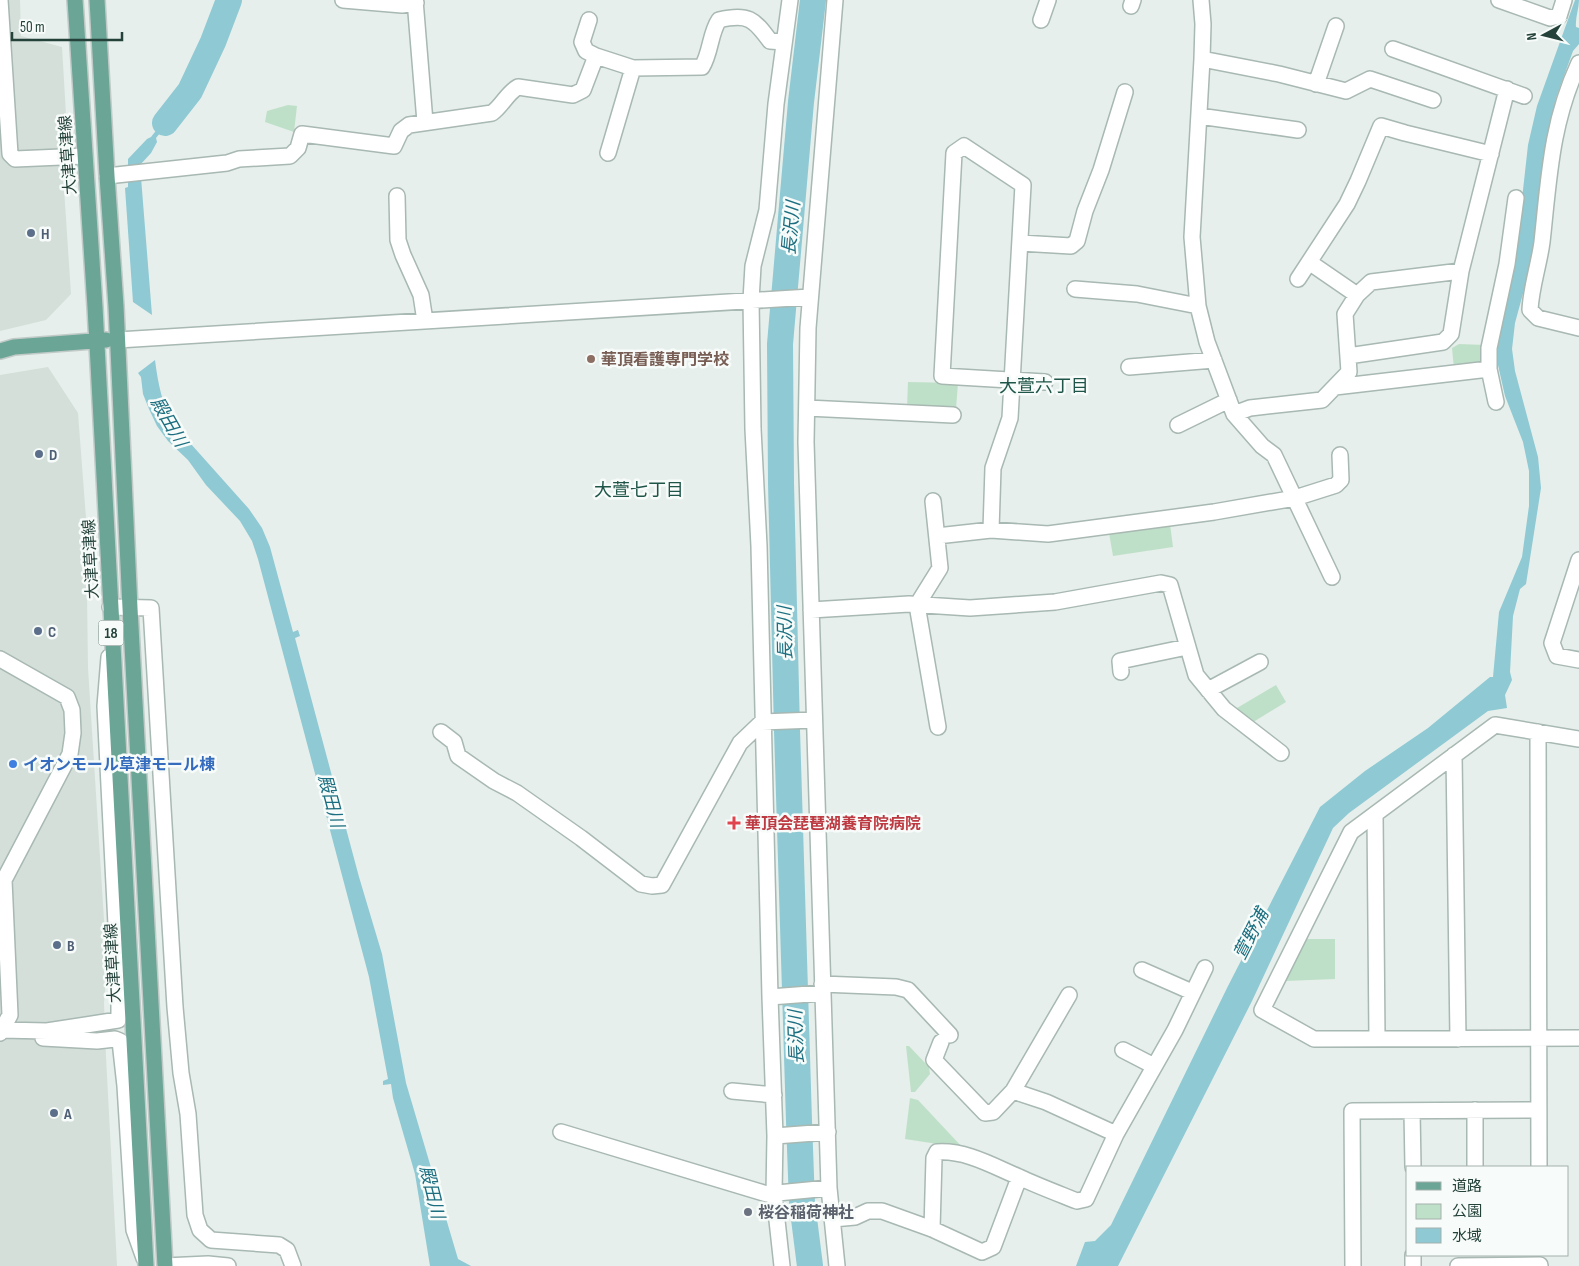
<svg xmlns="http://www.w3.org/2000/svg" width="1579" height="1266" viewBox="0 0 1579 1266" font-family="'Sofia Sans Condensed','Noto Sans JP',sans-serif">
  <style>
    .built { fill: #d4dfda }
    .green { fill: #bfe0c8 }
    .water { fill: #8ec9d4 }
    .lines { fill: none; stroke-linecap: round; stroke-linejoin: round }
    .river { stroke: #8ec9d4; stroke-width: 26 }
    .minor-casing { stroke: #a8b8b2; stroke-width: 18 }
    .major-casing { stroke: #c2cac8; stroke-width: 18 }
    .minor { stroke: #fff; stroke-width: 15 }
    .major { stroke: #6aa596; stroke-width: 15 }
    .service-dot { fill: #5c6f8a; stroke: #f7fbf9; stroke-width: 2 }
    .education-dot { fill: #8d6e63; stroke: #f7fbf9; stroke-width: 2 }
    .shop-dot { fill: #3f7fe0; stroke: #f7fbf9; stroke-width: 2 }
    .health-dot { fill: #e0444e; stroke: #f7fbf9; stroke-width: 2 }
    .worship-dot { fill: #6b7280; stroke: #f7fbf9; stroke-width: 2 }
    .labels { text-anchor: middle; stroke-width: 5; stroke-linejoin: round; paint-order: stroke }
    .shield { fill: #f7fbf9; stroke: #637a73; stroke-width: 1 }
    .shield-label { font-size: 15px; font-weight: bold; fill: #24423a }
    .street-label { font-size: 16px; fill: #24423a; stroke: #f7fbf9 }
    .service-label { font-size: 16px; font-weight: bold; fill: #4e5e75; stroke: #f7fbf9; text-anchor: start }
    .education-label { font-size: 16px; font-weight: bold; fill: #785e54; stroke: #f7fbf9; text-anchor: start }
    .shop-label { font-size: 16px; font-weight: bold; fill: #366cbe; stroke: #f7fbf9; text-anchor: start }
    .health-label { font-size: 16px; font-weight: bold; fill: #be3a42; stroke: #f7fbf9; text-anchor: start }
    .worship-label { font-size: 16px; font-weight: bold; fill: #5b616d; stroke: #f7fbf9; text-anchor: start }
    .water-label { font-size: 18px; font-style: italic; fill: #1c6f80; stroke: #f7fbf9 }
    .neighbourhood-label { font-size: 18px; fill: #1f5548; stroke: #f7fbf9 }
  </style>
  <rect width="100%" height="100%" fill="#e6efeb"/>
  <path class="built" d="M 0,0 L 20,0 L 21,36 L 62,47 L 67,131 L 61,143 L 71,294 L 46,320 L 0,331 Z
    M 48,367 L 78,413 L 86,518 L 88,668 L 107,967 L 104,1003 L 106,1057 L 117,1266 L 0,1266 L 0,375 Z"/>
  <path class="green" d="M 288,105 L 297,106 L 294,132 L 265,122 L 267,111 Z
    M 1459,344 L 1485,345 L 1486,363 L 1454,369 L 1452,348 Z
    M 908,382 L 958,383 L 956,409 L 907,408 Z
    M 1170,524 L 1173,547 L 1113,556 L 1109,533 Z
    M 1276,685 L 1286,702 L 1250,724 L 1240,714 L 1237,708 Z
    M 1304,939 L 1335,939 L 1335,979 L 1286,981 L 1283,978 Z
    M 906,1046 L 909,1046 L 929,1067 L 930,1074 L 915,1092 L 911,1092 Z
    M 910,1098 L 918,1100 L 963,1148 L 963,1151 L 931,1143 L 905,1139 Z"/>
  <path class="water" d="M 1575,0 L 1579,0 C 1579,9 1575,18 1576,27 L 1579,28 L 1579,44 L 1573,51 L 1556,98 L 1547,143 L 1534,253 L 1515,323 L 1512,349 L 1515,371 L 1538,457 L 1541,488 L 1526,584 L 1520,589 L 1513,616 L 1510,672 L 1512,680 L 1505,695 L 1507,708 L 1488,711 L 1349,813 L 1333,828 L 1252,1001 L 1118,1266 L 1076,1266 L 1085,1242 L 1095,1241 L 1111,1225 L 1228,986 L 1320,807 L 1365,771 L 1428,728 L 1490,677 L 1493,677 L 1499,612 L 1522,557 L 1529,506 L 1529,471 L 1523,442 L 1505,396 L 1498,365 L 1498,344 L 1518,235 L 1528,145 L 1537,106 Z
    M 185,94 L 189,97 L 156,138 L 157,142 L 151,153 L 140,165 L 152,315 L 133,302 L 125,188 L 128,187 L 128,159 L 147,139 L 151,137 Z
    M 155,360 C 158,384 162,404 174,425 L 249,509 L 262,528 L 270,547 L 293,632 L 298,630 L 300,636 L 295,638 L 359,877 L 382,954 L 406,1083 L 458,1259 L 471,1266 L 430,1266 L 415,1174 L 393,1098 L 391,1084 L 383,1085 L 383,1081 L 388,1079 L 369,977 L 258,559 L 252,541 L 240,521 L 206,485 L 188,460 L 168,441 L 157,426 L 149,409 L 143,394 L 141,377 L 138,373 Z"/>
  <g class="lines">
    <path class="river" d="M 165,123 L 190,91 L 213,42 L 229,0
      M 810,1266 L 802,1203 L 799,1121 L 787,730 L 781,483 L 780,344 L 801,102 L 813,0"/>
    <g class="minor-casing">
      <path id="minor" d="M 0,0 L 10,154 L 15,159 L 84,156
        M 343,0 L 402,5 L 416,3
        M 415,0 L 425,122
        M 835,0 L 808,328 L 806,442 L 829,1188 L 837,1266
        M 1201,0 L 1203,24 L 1202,59 L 1192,237 L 1198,306 L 1207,342 L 1234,414 L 1262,446 L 1274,455 L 1332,577
        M 1499,0 L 1550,18 L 1559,16 L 1564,0
        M 1131,6 L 1133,0
        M 589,20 L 582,42 L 586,51 L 596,56
        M 1041,20 L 1048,0
        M 1393,49 L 1524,96
        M 1202,59 L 1279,74 L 1346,91 L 1370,79 L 1433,100
        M 1579,63 C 1551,123 1549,178 1542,242 C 1539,265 1531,287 1530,310 L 1538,318 L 1579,328
        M 1316,84 L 1336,26
        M 1199,116 L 1298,130
        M 608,153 L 633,68
        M 107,176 L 227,163 L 239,159 L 290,156 L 298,148 L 302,134 L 394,146 L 401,131 L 409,125 L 492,113 C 502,106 507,93 518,87 L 573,95 L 583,90 L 596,56 L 633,68 L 702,67 C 711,52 710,33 719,20 C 748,13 754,19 770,41 L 784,42
        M 397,196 L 398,240 L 403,255 L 421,295 L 425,321
        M 1020,243 L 1071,246 L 1077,241 L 1085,211 L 1101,170 L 1125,92
        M 1309,262 L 1357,295
        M 1298,279 L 1347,204 L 1358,181 L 1381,126 L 1405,133 L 1491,154
        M 1075,289 L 1137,294 L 1198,306
        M 118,340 L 810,297
        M 1348,356 L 1443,342 L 1451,334 L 1461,271 L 1507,89
        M 1129,367 L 1214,360
        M 1489,369 L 1496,402
        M 1335,387 L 1489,369 L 1489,348 L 1507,264 L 1516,198
        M 807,408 L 953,415
        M 1234,414 L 1250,408 L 1322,400 L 1349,372 L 1345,314 L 1357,295 L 1371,282 L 1461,271
        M 1178,425 L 1229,400
        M 933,501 L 940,568 L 917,605 L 938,727
        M 991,530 L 993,468 L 1010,418 L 1023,185 L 964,146 L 954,153 L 942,376 L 1045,382
        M 937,536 L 991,530 L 1048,534 L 1214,512 L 1295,498 L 1336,485 L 1341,480 L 1340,455
        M 1579,560 L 1552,643 L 1557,656 L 1579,660
        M 110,607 L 151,608 L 175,1007 L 181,1073 L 188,1114 L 195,1215 L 200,1230 L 211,1240 L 279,1245 L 287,1250 L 293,1266
        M 811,610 L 909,604 L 970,608 L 1055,602 L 1161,583 L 1170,585 L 1196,675 L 1224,709 L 1281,753
        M 0,659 L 67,697 L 72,710 L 73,733 L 70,754 L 4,880 L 10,1015 L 0,1033
        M 1121,672 L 1120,661 L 1187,647
        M 1208,690 L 1260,662
        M 441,732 L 454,742 L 458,756 L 494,781 L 517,793 L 581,838 L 641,884 L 652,886 L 662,885 L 740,743 L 762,722 L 814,720
        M 1538,732 L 1539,1167
        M 1579,739 L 1495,725 L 1351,832 L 1262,1010 L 1314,1039 L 1579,1038
        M 1454,755 L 1458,1039
        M 1375,814 L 1377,1039
        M 1142,970 L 1192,992
        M 822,984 L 896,987 L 908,990 L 950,1035
        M 770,997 L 823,993
        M 1,1030 L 47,1031 L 118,1020 L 119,1014 L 119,984 L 105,706 L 109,657
        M 43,1038 L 97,1041 L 115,1039 L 120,1041 L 125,1086 L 134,1230 L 144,1258
        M 941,1042 L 934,1060 L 985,1113 L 993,1112 L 1013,1091 L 1069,995
        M 1123,1050 L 1154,1066
        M 732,1091 L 774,1095
        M 1013,1091 L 1046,1102 L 1116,1134
        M 1475,1110 L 1475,1167
        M 1412,1111 L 1413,1167
        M 561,1132 L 767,1194 L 829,1188
        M 775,1136 L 828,1132
        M 833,1219 L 855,1217 L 868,1211 L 882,1211 L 932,1229 L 982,1252 L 993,1247 L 1019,1178
        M 932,1229 L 934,1158 L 937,1152 C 966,1150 993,1166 1019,1177 C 1038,1186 1057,1193 1077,1201 L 1086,1199 L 1116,1134 L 1175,1030 L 1205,968
        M 1413,1255 L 1413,1266
        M 165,1266 L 208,1264 L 228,1266
        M 782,1266 L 774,1193 L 775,1136 L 770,997 L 759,546 L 753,429 L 751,300 L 753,266 L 767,210 L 776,104 L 790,0
        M 1353,1266 L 1352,1111 L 1539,1110
        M 1458,1266 L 1540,1265"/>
    </g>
    <g class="major-casing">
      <path id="major" d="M 75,0 L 95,307 L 146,1266
        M 97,0 L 107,176 L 116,306 L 130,608 L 165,1266
        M 0,351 L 14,347 L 106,340"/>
    </g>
    <use href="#minor" class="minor"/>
    <use href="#major" class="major"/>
  </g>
  <g class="service-dot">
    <circle cx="31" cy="233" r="5"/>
    <circle cx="39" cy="454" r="5"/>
    <circle cx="38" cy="631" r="5"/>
    <circle cx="57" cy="945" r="5"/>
    <circle cx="54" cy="1113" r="5"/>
  </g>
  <circle class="education-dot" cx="591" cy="359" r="5"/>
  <circle class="shop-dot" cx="13" cy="764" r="5"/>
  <path class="health-dot" d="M731.5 815.5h5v5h5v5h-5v5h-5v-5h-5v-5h5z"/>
  <circle class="worship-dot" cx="748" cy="1212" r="5"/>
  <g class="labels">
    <rect class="shield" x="98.5" y="620.5" width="25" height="25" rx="4"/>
    <g class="shield-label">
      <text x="111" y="638">18</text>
    </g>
    <g class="street-label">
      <text transform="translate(67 155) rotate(-94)" y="6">大津草津線</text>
      <text transform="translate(90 559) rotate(-93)" y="6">大津草津線</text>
      <text transform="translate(112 963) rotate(-93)" y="6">大津草津線</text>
    </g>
    <g class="service-label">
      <text x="41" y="239">H</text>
      <text x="49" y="460">D</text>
      <text x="48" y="637">C</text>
      <text x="67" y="951">B</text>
      <text x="64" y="1119">A</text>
    </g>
    <g class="education-label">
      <text x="601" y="365">華頂看護専門学校</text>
    </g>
    <g class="shop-label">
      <text x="23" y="770">イオンモール草津モール棟</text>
    </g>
    <g class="health-label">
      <text x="745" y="829">華頂会琵琶湖養育院病院</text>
    </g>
    <g class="worship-label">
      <text x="758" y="1218">桜谷稲荷神社</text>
    </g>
    <g class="water-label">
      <text transform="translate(791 228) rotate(-85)" y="6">長沢川</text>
      <text transform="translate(169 422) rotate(60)" y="6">殿田川</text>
      <text transform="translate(785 633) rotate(-91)" y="6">長沢川</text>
      <text transform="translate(331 801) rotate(75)" y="6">殿田川</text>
      <text transform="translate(1251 934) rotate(-63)" y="6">萱野浦</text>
      <text transform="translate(796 1037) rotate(-92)" y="6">長沢川</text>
      <text transform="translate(432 1192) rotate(76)" y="6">殿田川</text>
    </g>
    <g class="neighbourhood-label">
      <text x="1044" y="392">大萱六丁目</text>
      <text x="639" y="496">大萱七丁目</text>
    </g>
  </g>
  <rect x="1406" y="1166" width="162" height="90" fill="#f7fbf9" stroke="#a3b1ad"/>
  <rect x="1416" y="1182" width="25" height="8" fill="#6aa596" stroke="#a3b1ad"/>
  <text x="1452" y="1191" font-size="15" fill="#24423a">道路</text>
  <rect x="1416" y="1204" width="25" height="15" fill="#bfe0c8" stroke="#a3b1ad"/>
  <text x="1452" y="1216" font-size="15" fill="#24423a">公園</text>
  <rect x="1416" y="1228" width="25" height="15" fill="#8ec9d4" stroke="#a3b1ad"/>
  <text x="1452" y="1241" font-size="15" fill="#24423a">水域</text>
  <g transform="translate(1544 35) rotate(263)" stroke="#f7fbf9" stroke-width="4" paint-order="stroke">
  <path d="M0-4L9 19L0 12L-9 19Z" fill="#24423a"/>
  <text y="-8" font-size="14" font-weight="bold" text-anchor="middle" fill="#24423a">N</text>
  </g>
  <path d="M12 32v8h110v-8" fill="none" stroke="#24423a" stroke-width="2.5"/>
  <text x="20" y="32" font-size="15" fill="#24423a" stroke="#f7fbf9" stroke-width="4" paint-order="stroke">50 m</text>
</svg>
